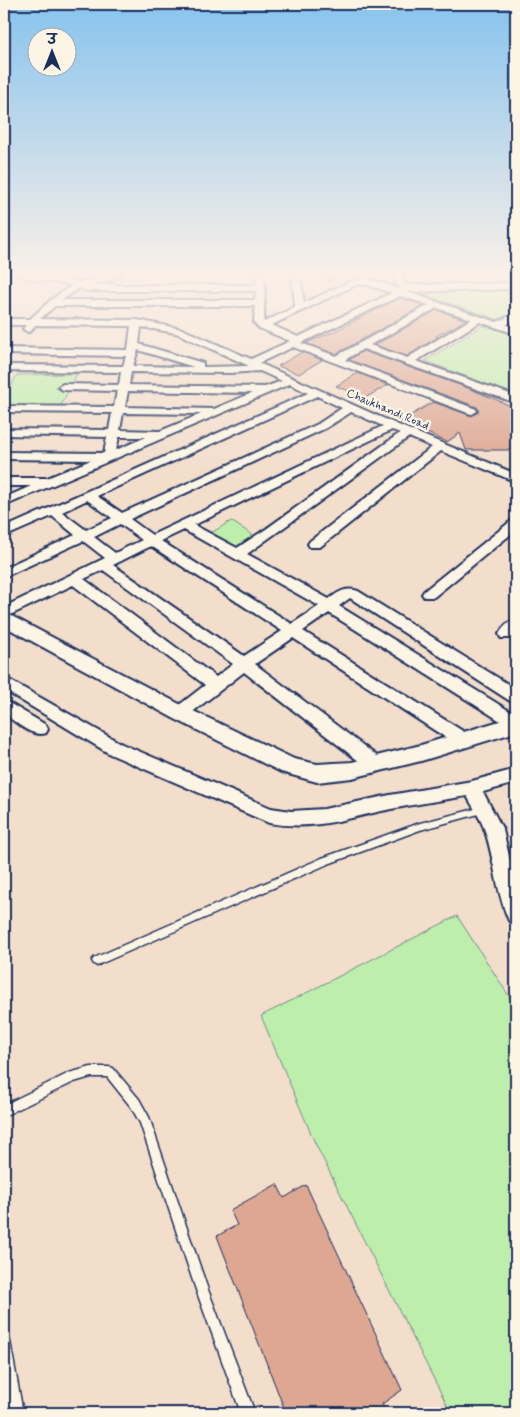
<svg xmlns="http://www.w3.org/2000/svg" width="520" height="1417" viewBox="0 0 520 1417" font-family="Mynerve,'Playpen Sans Deva',sans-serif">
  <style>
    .green { fill: #beeeac; stroke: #6c8e85 }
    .building { fill: #dda792; stroke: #1b2f5e }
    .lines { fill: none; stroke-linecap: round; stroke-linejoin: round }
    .service-casing { stroke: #1b2f5e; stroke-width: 3 }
    .minor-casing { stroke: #1b2f5e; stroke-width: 4 }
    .tertiary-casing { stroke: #1b2f5e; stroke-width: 4 }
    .service { fill: #fcf5e5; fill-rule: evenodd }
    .minor { fill: #fcf5e5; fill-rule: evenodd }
    .tertiary { fill: #fcf5e5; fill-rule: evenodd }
    .labels { text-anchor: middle; stroke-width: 5; stroke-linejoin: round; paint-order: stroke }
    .far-street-label { font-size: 12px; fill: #1b2f5e; stroke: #fcf5e5 }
  </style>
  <rect width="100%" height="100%" fill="#f3decc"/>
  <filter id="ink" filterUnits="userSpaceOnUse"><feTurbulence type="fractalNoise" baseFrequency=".02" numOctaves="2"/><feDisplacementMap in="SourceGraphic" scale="10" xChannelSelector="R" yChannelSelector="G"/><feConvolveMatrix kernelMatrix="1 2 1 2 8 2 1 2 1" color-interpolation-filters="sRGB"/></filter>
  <g filter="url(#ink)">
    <path class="green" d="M 417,290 L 516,290 L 516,315 L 503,321 L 413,291 Z
      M 484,325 L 516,336 L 516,395 L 425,361 Z
      M 77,374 L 59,409 L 4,409 L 4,399 L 17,375 Z
      M 231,521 L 262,541 L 244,553 L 211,533 Z
      M 457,916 L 516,1007 L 516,1413 L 451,1413 L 315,1143 L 261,1016 Z"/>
    <path class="building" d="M 400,298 L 424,305 L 336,354 L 306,343 L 333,332 Z
      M 437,310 L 466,320 L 436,336 L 438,337 L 407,356 L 375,345 Z
      M 363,351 L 468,388 L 516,408 L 516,450 L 466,450 L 460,433 L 447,442 L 401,421 L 433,402 L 472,416 L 479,410 L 477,407 L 349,360 Z
      M 302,352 L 322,360 L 299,374 L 278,366 Z
      M 358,373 L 388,385 L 365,398 L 336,386 Z
      M 277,1184 L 284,1198 L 306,1185 L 402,1390 L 382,1404 L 386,1413 L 286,1413 L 217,1236 L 237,1225 L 230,1210 Z"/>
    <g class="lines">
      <g class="service-casing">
        <path id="service" d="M 483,807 L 486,808 L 487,810 L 486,812 L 420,830 L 328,864 L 100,964 L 97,966 L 94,964 L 92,961 L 94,958 L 322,858 L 420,823 Z
          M 91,1067 L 109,1067 L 113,1068 L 139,1099 L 149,1117 L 207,1287 L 255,1413 L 241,1413 L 195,1287 L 140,1123 L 131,1107 L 107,1077 L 91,1077 L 74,1082 L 4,1116 L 4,1105 L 69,1073 Z
          M 4,1335 L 8,1337 L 10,1341 L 23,1413 L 9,1413 L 4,1378 Z"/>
      </g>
      <g class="minor-casing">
        <path id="minor" d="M 21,275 L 43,275 L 79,282 L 111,275 L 121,275 L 113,280 L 88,285 L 256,285 L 257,275 L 265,275 L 264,322 L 295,307 L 292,275 L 300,275 L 304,303 L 351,281 L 361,280 L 360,275 L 368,275 L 369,279 L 399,289 L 401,288 L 396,285 L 394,275 L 402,275 L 404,283 L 410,285 L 516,283 L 516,289 L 407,292 L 497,322 L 516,313 L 516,319 L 506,325 L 516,328 L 516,334 L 480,322 L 416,361 L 516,396 L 516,403 L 363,349 L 345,360 L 476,409 L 477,411 L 472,414 L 468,413 L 293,347 L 259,363 L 396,424 L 516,474 L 516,482 L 441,451 L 320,547 L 310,547 L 308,544 L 310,541 L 432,447 L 409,437 L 247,554 L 329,599 C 339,592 345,587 358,591 L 516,689 L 516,703 L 510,701 L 350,598 L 339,606 L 516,715 L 516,729 L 510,727 L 329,613 L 303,631 L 469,735 L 471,740 L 469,745 L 463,746 L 457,745 L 293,638 L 255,664 L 381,759 L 384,764 L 381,769 L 375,771 L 369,769 L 244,672 L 186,717 L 180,719 L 174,717 L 172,713 L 174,709 L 205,685 L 73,585 L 4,618 L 4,607 L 105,558 L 83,541 L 4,577 L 4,568 L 75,535 L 52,516 L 4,537 L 4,528 L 308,393 L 290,384 L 4,506 L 4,498 L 31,486 L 4,486 L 4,478 L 47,478 L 91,460 L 4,459 L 4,452 L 104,453 L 107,437 L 4,435 L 4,429 L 109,430 L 112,413 L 4,412 L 4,406 L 114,407 L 117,391 L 63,390 L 58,387 L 63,384 L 119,385 L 121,372 L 4,371 L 4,365 L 123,366 L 126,356 L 4,354 L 4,348 L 128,350 L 131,326 L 35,325 L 31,331 L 28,332 L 23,329 L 26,325 L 4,325 L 4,319 L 30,319 L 51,300 L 72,285 L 25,278 ZM 356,285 L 367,285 L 392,293 L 298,337 L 272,325 ZM 80,288 L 87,291 L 256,291 L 255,300 L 62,300 ZM 400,296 L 429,305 L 336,356 L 301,343 ZM 55,306 L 255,306 L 254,323 L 259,328 L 290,341 L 251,359 L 182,329 L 137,320 L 40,319 ZM 437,308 L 471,319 L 407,358 L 370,345 ZM 141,327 L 176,333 L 249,366 L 203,367 L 203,363 L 139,344 ZM 138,350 L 194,367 L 133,366 ZM 260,371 L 282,381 L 265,387 L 129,385 L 131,372 L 230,373 ZM 128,391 L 252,393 L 214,409 L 125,407 ZM 317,396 L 342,408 L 318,424 L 122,513 L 97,496 ZM 351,412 L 383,426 L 152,535 L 130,519 L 326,428 ZM 123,413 L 201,414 L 160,431 L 120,430 ZM 392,430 L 400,433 L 266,529 L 237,548 L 194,525 ZM 119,437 L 146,437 L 116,450 ZM 87,500 L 112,518 L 86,530 L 62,512 ZM 120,524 L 142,540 L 115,553 L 94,537 ZM 184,530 L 319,606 L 292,624 L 161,541 ZM 151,546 L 282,631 L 244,656 L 113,565 ZM 103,570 L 233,664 L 216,677 L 84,579 Z
          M 325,275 L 333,275 L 334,277 L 330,280 Z
          M 516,520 L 516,530 L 434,597 L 424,597 L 422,594 L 424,591 L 511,521 Z
          M 516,619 L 516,633 L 511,638 L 501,638 L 499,634 C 503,627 509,621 516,619 Z
          M 4,677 L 122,744 L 271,808 L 291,811 L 324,809 L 390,795 L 472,781 L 516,769 L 516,783 L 483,792 L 503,830 L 516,887 L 516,924 L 509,921 C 496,892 495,861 485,831 C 481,819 473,807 467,796 C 442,800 416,804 391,809 C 347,818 315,831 269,823 L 110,754 L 4,690 Z
          M 4,700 L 46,725 L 48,729 L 46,733 C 32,738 15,721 4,714 Z"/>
      </g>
      <g class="tertiary-casing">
        <path id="tertiary" d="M 4,612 L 187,708 L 294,759 L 317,764 L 352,762 L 421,745 L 516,716 L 516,732 L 421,761 L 352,778 L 317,782 L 281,772 L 173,718 L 4,626 Z"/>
      </g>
      <use href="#service" class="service"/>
      <use href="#minor" class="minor"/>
      <use href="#tertiary" class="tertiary"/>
    </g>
  </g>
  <linearGradient id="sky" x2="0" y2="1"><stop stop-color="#87c3ee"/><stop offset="0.58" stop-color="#faf0e8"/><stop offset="1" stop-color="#faf0e8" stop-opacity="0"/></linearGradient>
  <rect width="520" height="473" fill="url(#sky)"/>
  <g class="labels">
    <g class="far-street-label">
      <text transform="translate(388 409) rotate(23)" y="4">Chaukhandi Road</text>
    </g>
  </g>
  <rect width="520" height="1417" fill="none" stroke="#fcf5e5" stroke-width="20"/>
  <rect x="10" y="10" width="500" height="1397" fill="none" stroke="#1b2f5e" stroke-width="2" filter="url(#ink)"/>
  <g transform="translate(52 52)"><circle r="24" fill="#fcf5e5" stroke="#a2a6af"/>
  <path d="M0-4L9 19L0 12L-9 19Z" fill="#1b2f5e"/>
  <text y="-8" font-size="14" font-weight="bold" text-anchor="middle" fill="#1b2f5e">उ</text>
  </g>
</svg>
